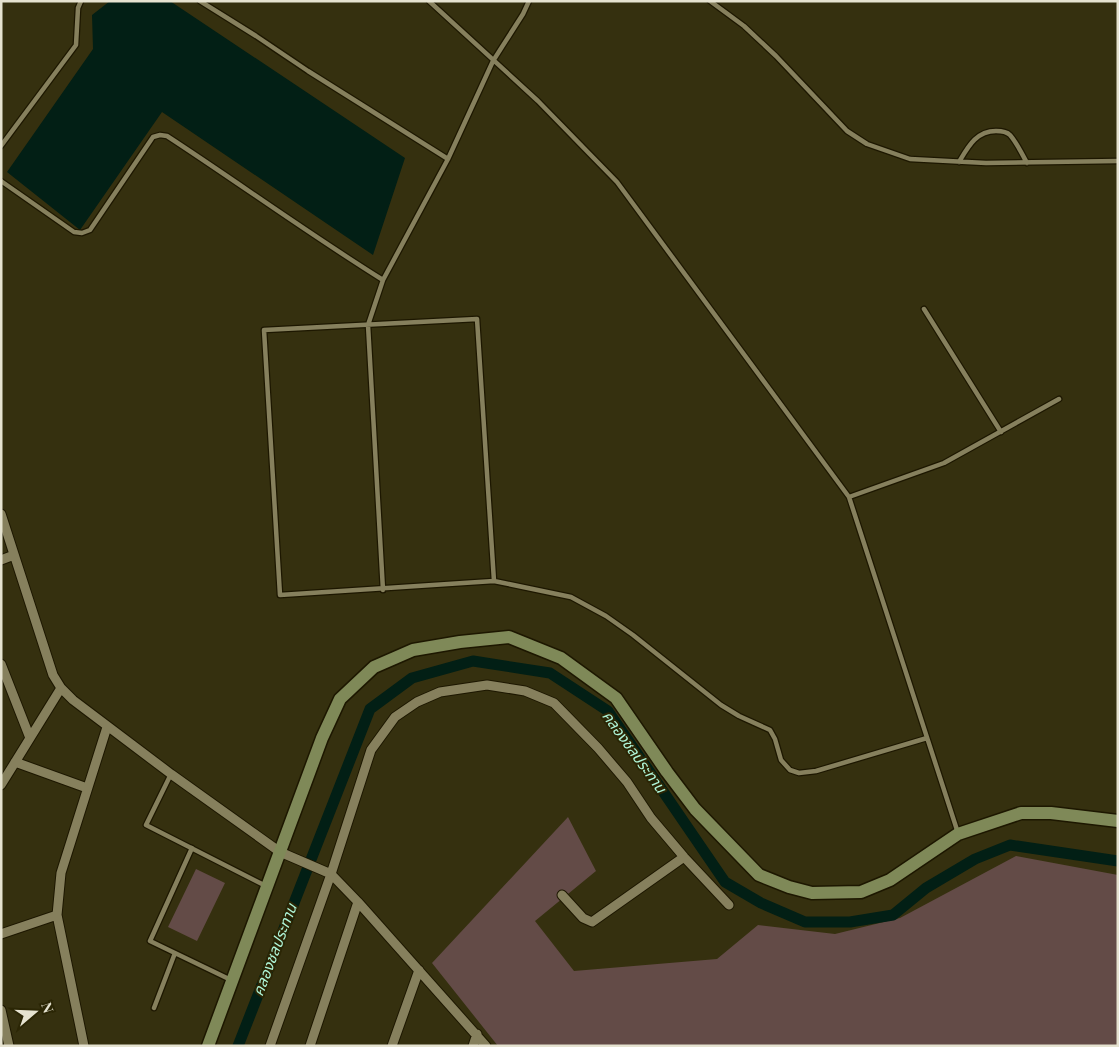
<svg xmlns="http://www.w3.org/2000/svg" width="1119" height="1047" viewBox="0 0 1119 1047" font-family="'Playfair Display','Noto Sans Thai',serif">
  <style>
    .green { fill: #634b47 }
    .water { fill: #021f15 }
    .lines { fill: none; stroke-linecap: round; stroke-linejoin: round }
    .canal { stroke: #021f15; stroke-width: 11 }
    .lane-casing { stroke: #1d1700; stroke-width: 7 }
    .street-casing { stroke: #1d1700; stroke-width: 11 }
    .secondary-casing { stroke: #1d1700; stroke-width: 15 }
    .lane { stroke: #86805d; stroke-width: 4.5 }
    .street { stroke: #86805d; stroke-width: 9 }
    .secondary { stroke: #7f8958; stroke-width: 12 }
    .labels { text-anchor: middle; stroke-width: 4; stroke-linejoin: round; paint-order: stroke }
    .water-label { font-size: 15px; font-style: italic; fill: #aff5d8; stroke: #2b2605 }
  </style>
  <rect width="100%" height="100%" fill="#35300f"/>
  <path class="green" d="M 568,817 L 596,871 L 535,921 L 574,971 L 717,959 L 758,925 L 835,934 L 900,918 L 1016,856 L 1118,875 L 1118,1046 L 498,1046 L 432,963 Z
    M 196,869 L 225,883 L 197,941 L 168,927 Z"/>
  <path class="water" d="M 110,1 L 170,1 L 405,158 L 373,255 L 162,112 L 80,230 L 7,172 L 93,49 L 92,15 Z"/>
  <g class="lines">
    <path class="canal" d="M 238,1046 L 370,709 L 412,678 L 473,661 L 550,673 L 608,711 L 725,882 L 761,903 L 805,922 L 850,922 L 893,915 L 926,888 L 975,859 L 1010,845 L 1118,861"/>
    <g class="lane-casing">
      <path id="lane" d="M 200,1 L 256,36 L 308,71 L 448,159
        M 429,1 L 538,101 L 617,182 L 849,497 L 958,833
        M 710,1 L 744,26 L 776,56 L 847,131 L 867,144 L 910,159 L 986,163 L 1118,161
        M 1,146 L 76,45 L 78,8 L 81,1
        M 959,162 C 968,147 976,131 996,131 C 1001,131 1007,132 1010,135 C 1017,143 1022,154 1027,163
        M 1,181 L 74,232 L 82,233 L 90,230 L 153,137 L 160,135 L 167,136 C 239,183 309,234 383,280
        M 924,309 L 1001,432
        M 477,319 L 494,581 L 280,595 L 264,330 Z
        M 849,497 L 944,463 L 1059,399
        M 494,581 L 571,597 L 606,616 L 633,635 L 721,705 L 739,716 L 770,730 L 775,739 L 781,760 L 790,770 L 799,773 L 816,771 L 927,738
        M 383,590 L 368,325 L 383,280 L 448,159 L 493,61 L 523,14 L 529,1
        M 171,774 L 146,825 L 266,886
        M 192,848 L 150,941 L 231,980
        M 154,1008 L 175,953"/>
    </g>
    <g class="street-casing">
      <path id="street" d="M 1,514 L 53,675 L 61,688 L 73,700 L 171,774 L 280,852 L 331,874 L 358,902 L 486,1046
        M 1,560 L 14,555
        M 1,664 L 30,738
        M 15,762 L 87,788
        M 1,785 L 61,688
        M 562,895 L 583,918 L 592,922 L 684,857
        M 1,934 L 57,915
        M 1,1010 L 9,1046
        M 84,1046 L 57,915 L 61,873 L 107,727
        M 270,1046 L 331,874 L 371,750 L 395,717 L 417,702 L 440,692 L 487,685 L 525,691 L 554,703 L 598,748 L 627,782 L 651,818 L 684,857 L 729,905
        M 310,1046 L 358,902
        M 392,1046 L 419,970
        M 473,1046 L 477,1034"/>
    </g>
    <g class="secondary-casing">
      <path id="secondary" d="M 208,1046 L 322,738 L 340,699 L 374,667 L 413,650 L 460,642 L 509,637 L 561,658 L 616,698 L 667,772 L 695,809 L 759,875 L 789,887 L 812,893 L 861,892 L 890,880 L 958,834 L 1021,813 L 1051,813 L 1118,821"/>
    </g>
    <use href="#lane" class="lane"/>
    <use href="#street" class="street"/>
    <use href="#secondary" class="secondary"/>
  </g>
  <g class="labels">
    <g class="water-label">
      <text transform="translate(634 752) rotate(54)" y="5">คลองชลประทาน</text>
      <text transform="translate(275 950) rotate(-69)" y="5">คลองชลประทาน</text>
    </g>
  </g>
  <rect width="1119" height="1047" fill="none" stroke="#e6e3d1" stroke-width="5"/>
  <g transform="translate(35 1012) rotate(71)" stroke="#2b2605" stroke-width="4" paint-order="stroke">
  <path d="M0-4L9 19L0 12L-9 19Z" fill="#e6e3d1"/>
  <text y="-8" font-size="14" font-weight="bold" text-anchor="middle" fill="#e6e3d1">N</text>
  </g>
</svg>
